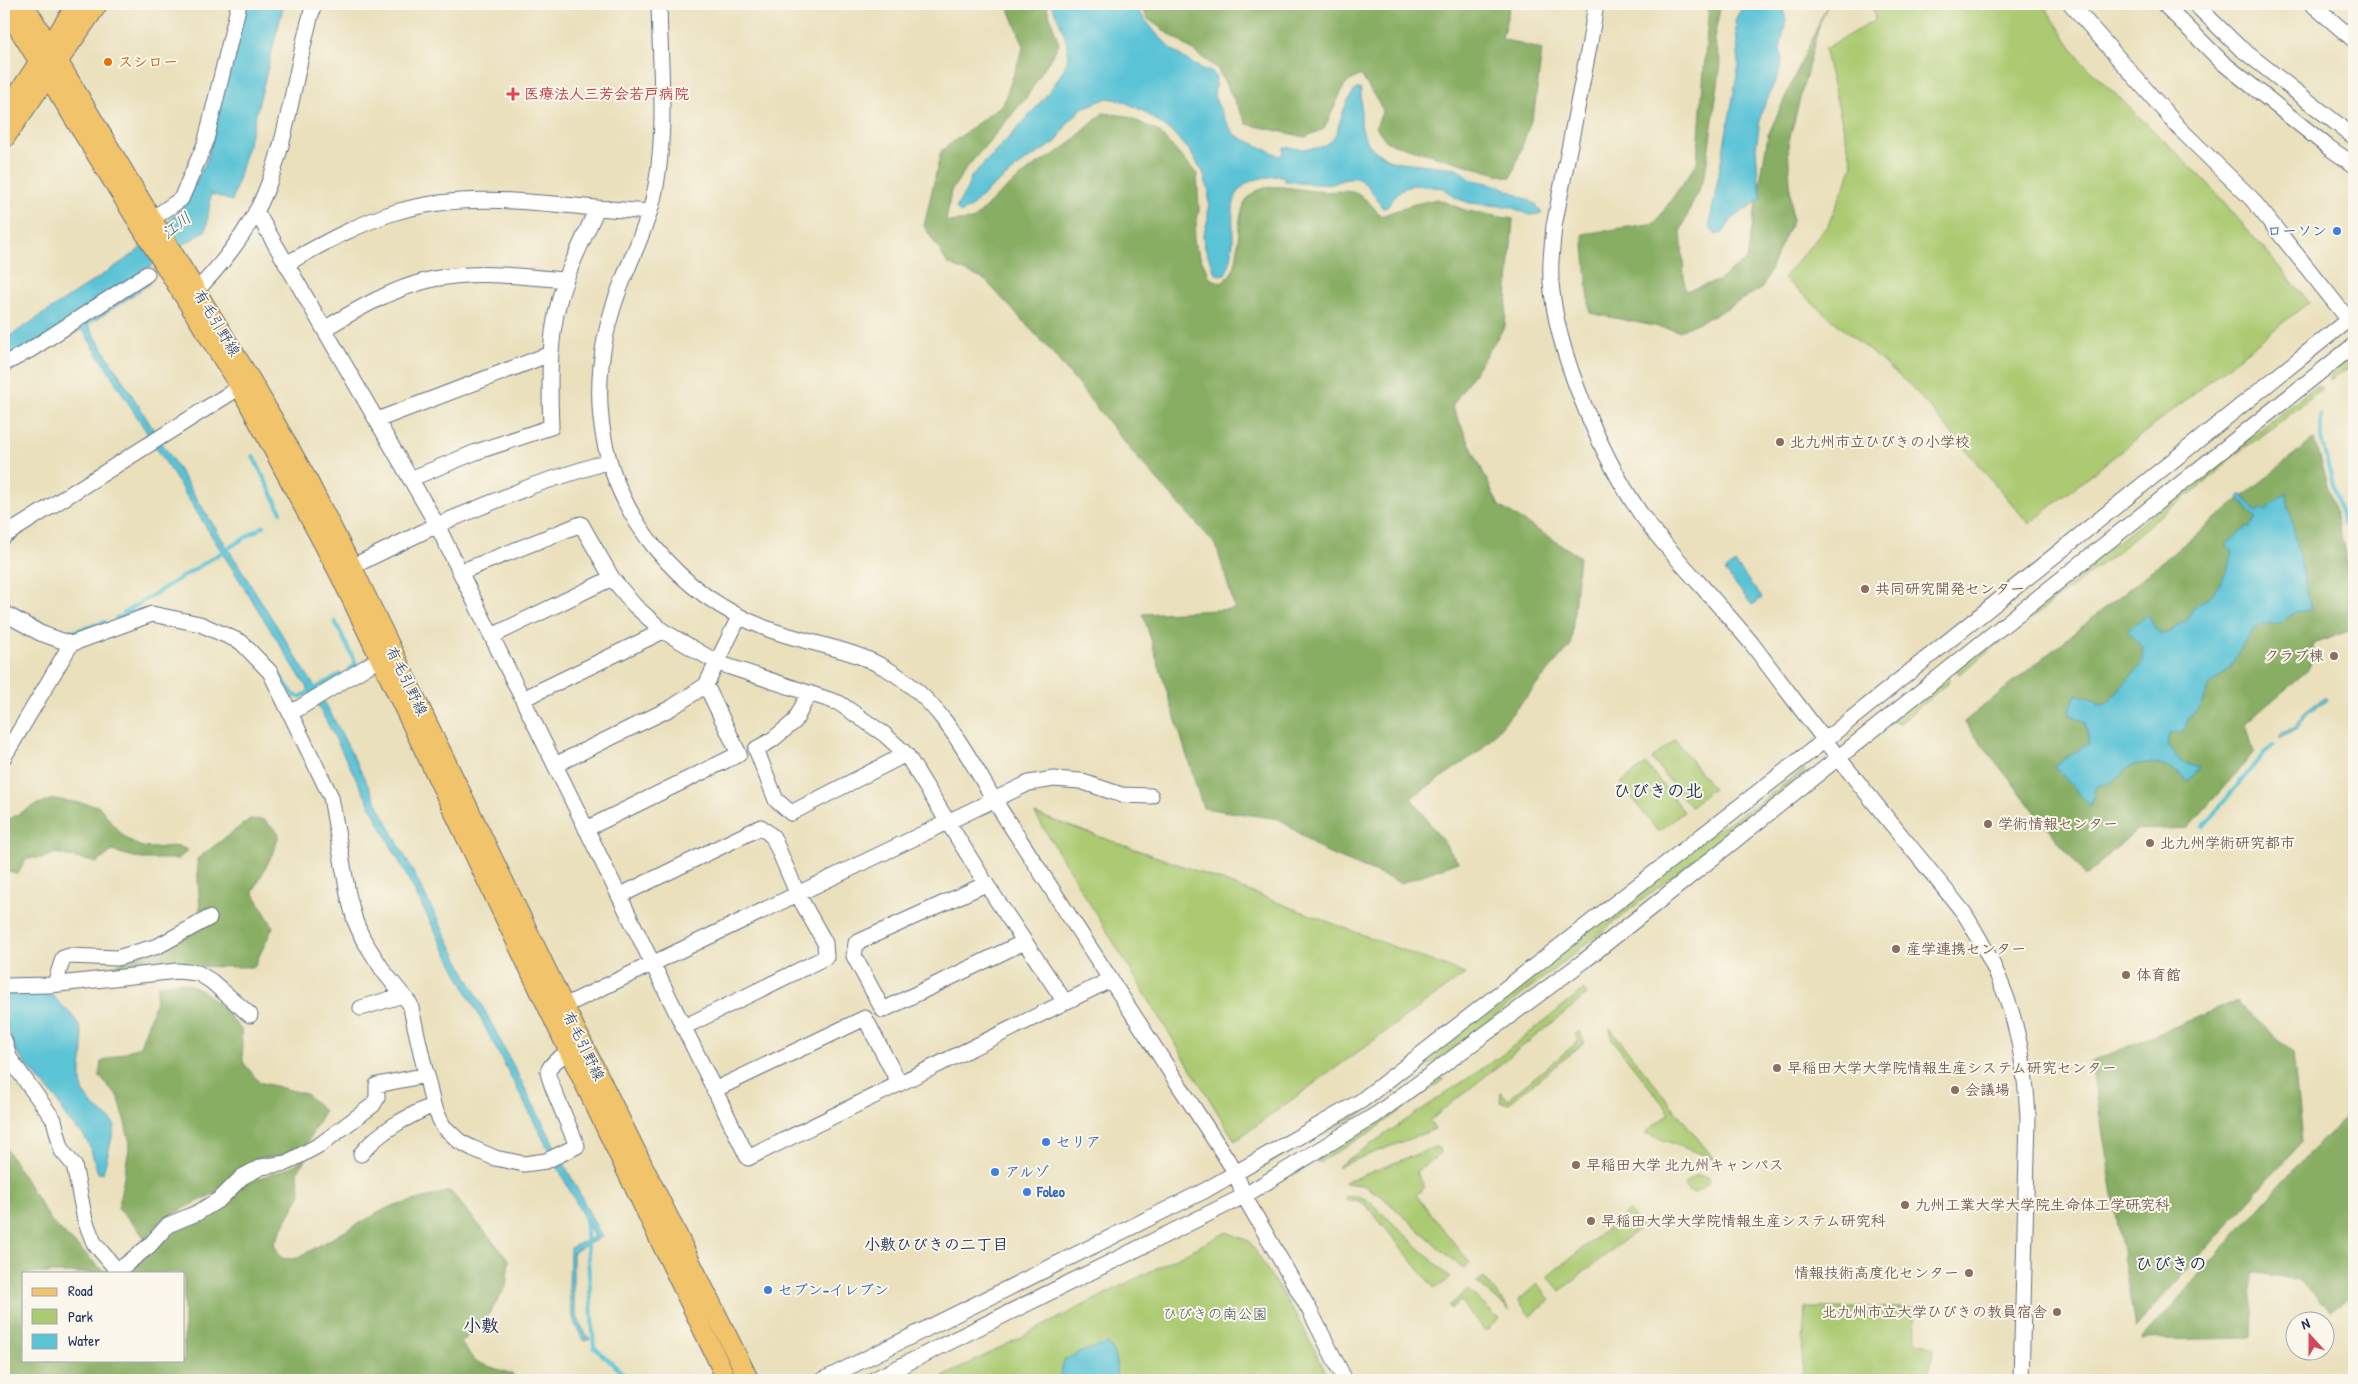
<svg xmlns="http://www.w3.org/2000/svg" width="2358" height="1384" viewBox="0 0 2358 1384" font-family="'Patrick Hand','Klee One',sans-serif">
  <style>
    .green { fill: #abca71; stroke: #637c68 }
    .forest { fill: #88ae63; stroke: #526e60 }
    .water { fill: #5ac3d6; stroke: #3a799a }
    .lines { fill: none; stroke-linecap: round; stroke-linejoin: round }
    .stream { stroke: #5ac3d6; stroke-width: 4 }
    .minor-casing { stroke: #636d7f; stroke-width: 17 }
    .major-casing { stroke: #636d7f; stroke-width: 21 }
    .minor { stroke: #fff; stroke-width: 15 }
    .major { stroke: #f1c36a; stroke-width: 19 }
    .food-dot { fill: #e8710a; stroke: #fbf7ec; stroke-width: 2 }
    .health-dot { fill: #e0444e; stroke: #fbf7ec; stroke-width: 2 }
    .shop-dot { fill: #3f7fe0; stroke: #fbf7ec; stroke-width: 2 }
    .education-dot { fill: #8d6e63; stroke: #fbf7ec; stroke-width: 2 }
    .labels { text-anchor: middle; stroke-width: 4; stroke-linejoin: round; paint-order: stroke }
    .food-label { font-size: 15px; font-weight: bold; fill: #c56008; stroke: #fbf7ec; text-anchor: start }
    .health-label { font-size: 15px; font-weight: bold; fill: #be3a42; stroke: #fbf7ec; text-anchor: start }
    .shop-label { font-size: 15px; font-weight: bold; fill: #366cbe; stroke: #fbf7ec; text-anchor: start }
    .street-label { font-size: 15px; fill: #1b2f5e; stroke: #fbf7ec }
    .education-label { font-size: 15px; font-weight: bold; fill: #785e54; stroke: #fbf7ec; text-anchor: start }
    .park-label { font-size: 15px; fill: #3f5663; stroke: #fbf7ec }
    .water-label { font-size: 16px; font-style: italic; fill: #2e5b82; stroke: #fbf7ec }
    .neighbourhood-label { font-size: 16px; font-weight: bold; fill: #1b2f5e; stroke: #fbf7ec }
    .quarter-label { font-size: 18px; font-weight: bold; fill: #1b2f5e; stroke: #fbf7ec }
  </style>
  <rect width="100%" height="100%" fill="#fbf7ec"/>
  <filter id="ink" filterUnits="userSpaceOnUse"><feTurbulence type="fractalNoise" baseFrequency=".02" numOctaves="2"/><feDisplacementMap in="SourceGraphic" scale="10" xChannelSelector="R" yChannelSelector="G"/><feConvolveMatrix kernelMatrix="1 2 1 2 8 2 1 2 1" color-interpolation-filters="sRGB"/></filter>
  <filter id="wash" filterUnits="userSpaceOnUse"><feTurbulence type="fractalNoise" baseFrequency=".0096" numOctaves="4" result="noise"/><feDisplacementMap in="SourceGraphic" scale="20" xChannelSelector="R" yChannelSelector="G"/><feGaussianBlur stdDeviation="1.12" result="paint"/><feColorMatrix in="noise" values="0 0 0 0 0 0 0 0 0 0 0 0 0 0 0 0 0 1.4 0 .05"/><feComposite in="paint" operator="in"/></filter>
  <g filter="url(#wash)">
    <rect width="100%" height="100%" fill="#eae0bc"/>
    <path class="green" d="M 1872,4 L 2043,4 L 2081,61 L 2205,180 L 2309,302 L 2029,524 L 1912,387 L 1783,278 L 1828,225 L 1853,166 L 1824,49 L 1875,20 Z
      M 2354,354 L 2354,364 L 2330,380 L 2330,373 Z
      M 2317,385 L 2322,388 L 2281,422 L 2236,454 L 2206,482 L 2158,517 L 2116,553 L 1959,674 L 1956,669 Z
      M 1947,676 L 1950,681 L 1900,723 L 1892,720 Z
      M 1675,740 L 1713,788 L 1690,807 L 1652,759 Z
      M 1646,764 L 1684,812 L 1658,832 L 1621,783 Z
      M 1804,769 L 1805,772 L 1459,1044 L 1359,1115 L 1262,1167 L 1373,1095 L 1715,831 L 1760,802 Z
      M 1035,814 L 1180,865 L 1465,974 L 1235,1141 Z
      M 1583,990 L 1587,995 L 1429,1121 L 1435,1129 L 1337,1167 L 1502,1055 Z
      M 1610,1028 L 1714,1159 L 1645,1133 L 1670,1113 L 1613,1041 Z
      M 1580,1031 L 1584,1043 L 1509,1103 L 1500,1102 L 1501,1092 L 1508,1099 L 1579,1041 L 1575,1034 Z
      M 1439,1074 L 1443,1080 L 1369,1133 L 1318,1163 L 1315,1158 Z
      M 1435,1147 L 1439,1148 L 1440,1154 L 1416,1172 L 1425,1187 L 1416,1195 L 1470,1263 L 1463,1269 L 1380,1195 L 1363,1185 L 1343,1183 Z
      M 1698,1175 L 1707,1177 L 1709,1180 L 1707,1185 L 1694,1193 L 1688,1191 L 1685,1187 L 1687,1182 Z
      M 1357,1196 L 1368,1200 L 1451,1278 L 1435,1289 L 1367,1206 L 1356,1200 L 1347,1201 L 1345,1197 Z
      M 1629,1211 L 1641,1227 L 1560,1291 L 1548,1276 Z
      M 1227,1232 L 1249,1241 L 1300,1322 L 1330,1380 L 937,1380 Z
      M 1484,1278 L 1510,1311 L 1477,1283 Z
      M 1538,1284 L 1550,1300 L 1530,1316 L 1518,1300 Z
      M 1468,1290 L 1499,1319 L 1485,1331 L 1461,1301 L 1451,1309 L 1449,1306 Z
      M 1805,1308 L 1915,1308 L 1916,1341 L 1934,1347 L 1927,1380 L 1801,1380 Z"/>
    <path class="forest" d="M 1007,4 L 1046,4 L 1059,44 L 1026,98 L 968,166 L 951,191 L 946,222 L 973,220 L 997,196 L 1033,167 L 1063,149 L 1103,113 L 1127,116 L 1159,132 L 1197,174 L 1199,210 L 1193,241 L 1210,278 L 1222,283 C 1226,279 1232,273 1234,268 C 1244,240 1228,190 1272,187 C 1286,186 1301,190 1314,191 C 1352,194 1353,182 1381,216 L 1411,205 L 1437,199 L 1467,211 L 1513,219 L 1505,326 L 1452,406 L 1499,506 L 1579,556 L 1571,645 L 1480,751 L 1411,798 L 1458,862 L 1401,883 L 1325,852 L 1279,819 L 1203,808 L 1143,614 L 1235,609 L 1216,545 L 1133,453 L 1050,350 L 985,280 L 948,264 L 924,226 L 941,151 L 1003,104 L 1024,46 Z
      M 1140,4 L 1510,4 L 1502,39 L 1542,50 L 1534,112 L 1511,178 L 1387,142 L 1376,127 L 1383,110 L 1361,75 L 1345,84 L 1324,129 L 1305,137 L 1247,124 L 1217,68 L 1148,19 Z
      M 1709,4 L 1721,4 L 1714,38 L 1721,63 L 1705,175 L 1681,230 L 1685,291 L 1718,281 L 1747,259 L 1768,135 L 1828,4 L 1820,21 L 1788,145 L 1792,221 L 1762,288 L 1715,315 L 1679,331 L 1590,313 L 1583,234 L 1655,223 L 1697,163 Z
      M 2314,439 C 2331,501 2354,565 2354,629 L 2314,644 L 2308,670 L 2246,723 L 2254,753 L 2188,828 L 2136,830 L 2086,876 L 1964,722 Z
      M 55,799 L 99,806 C 112,822 126,847 150,848 C 166,848 172,843 188,850 L 179,859 L 142,859 L 112,851 L 97,863 L 55,853 L 44,858 L 27,858 L 18,874 L 4,870 L 4,822 C 23,813 33,803 55,799 Z
      M 250,819 L 264,820 L 279,833 L 275,849 L 253,892 L 273,927 L 254,967 L 157,966 L 116,971 L 116,965 L 201,928 L 197,859 Z
      M 182,982 L 202,990 L 224,1009 L 241,1030 L 243,1062 L 259,1082 L 306,1094 L 324,1111 L 305,1147 L 288,1155 L 261,1158 L 235,1172 L 217,1192 L 161,1220 L 146,1240 L 135,1225 L 118,1209 L 130,1143 L 119,1098 L 99,1076 L 101,1062 L 140,1046 L 155,1004 L 158,985 Z
      M 2236,1001 L 2293,1053 L 2302,1142 L 2135,1328 L 2091,1062 Z
      M 2354,1109 L 2354,1295 L 2330,1310 L 2298,1280 L 2254,1272 L 2252,1338 L 2141,1340 L 2308,1154 Z
      M 4,1145 L 51,1221 L 102,1270 L 114,1273 L 24,1273 L 24,1360 L 184,1360 L 184,1273 L 125,1273 L 158,1245 L 247,1182 L 284,1170 L 307,1158 L 297,1172 L 301,1193 L 274,1244 L 281,1258 L 295,1259 L 387,1208 L 450,1191 L 509,1260 L 506,1287 L 486,1318 L 461,1343 L 476,1362 L 512,1374 L 519,1380 L 4,1380 Z"/>
    <path class="water" d="M 245,4 L 284,4 L 252,130 L 232,201 L 211,194 L 206,230 L 140,273 L 151,283 L 88,325 L 328,708 L 602,1237 L 573,1252 C 574,1284 568,1313 590,1339 L 585,1341 C 564,1315 570,1280 570,1248 L 594,1237 L 319,707 L 82,329 L 4,375 L 4,340 L 134,254 L 181,209 L 207,160 Z
      M 1051,4 L 1134,4 C 1154,34 1178,61 1213,73 L 1216,79 L 1214,96 L 1224,118 L 1235,135 L 1280,156 L 1283,154 L 1284,147 C 1354,157 1327,123 1356,89 L 1361,89 L 1361,125 L 1365,139 L 1373,149 L 1391,161 L 1457,168 L 1470,179 L 1500,186 L 1536,204 L 1542,214 L 1530,215 L 1511,207 L 1470,203 L 1456,198 L 1444,188 L 1413,185 L 1400,190 L 1387,207 L 1383,208 C 1376,201 1372,188 1364,183 C 1350,172 1344,181 1332,184 C 1325,185 1291,183 1285,181 L 1283,176 C 1203,177 1249,233 1225,274 L 1219,275 L 1215,273 L 1204,245 L 1203,236 L 1208,219 L 1209,192 L 1203,172 L 1189,150 L 1172,132 L 1143,111 L 1123,101 L 1108,98 L 1082,108 L 1067,124 L 1056,142 L 1024,162 L 986,192 L 970,208 L 960,213 L 956,209 C 961,197 968,190 971,177 C 992,154 1068,82 1068,55 C 1068,37 1058,19 1051,4 Z
      M 1744,4 L 1778,4 L 1782,6 L 1786,20 L 1780,49 L 1782,61 L 1780,70 L 1761,113 L 1756,148 L 1758,178 L 1762,198 L 1732,219 L 1723,233 L 1716,235 L 1709,227 L 1739,65 L 1735,20 Z
      M 2286,493 L 2311,610 L 2296,612 L 2279,623 L 2264,624 L 2255,628 L 2245,641 L 2231,667 L 2209,686 L 2202,705 L 2190,716 L 2184,730 L 2180,733 L 2169,734 L 2167,745 L 2182,762 L 2200,768 L 2188,781 C 2176,769 2150,758 2133,766 C 2124,769 2119,778 2111,782 C 2106,785 2101,783 2096,787 L 2090,806 L 2054,766 L 2089,743 L 2085,722 L 2069,714 L 2076,694 L 2093,699 L 2100,705 L 2107,704 L 2143,662 L 2143,648 L 2127,631 L 2148,614 C 2153,625 2157,638 2171,632 L 2176,626 L 2188,620 C 2193,601 2202,605 2212,594 C 2219,586 2235,560 2231,549 L 2226,545 L 2247,526 L 2249,528 L 2256,519 L 2238,497 L 2241,494 L 2257,512 L 2262,508 L 2265,511 Z
      M 1735,563 L 1762,598 L 1752,605 L 1725,571 Z
      M 2325,697 L 2327,700 L 2307,714 L 2296,730 L 2286,734 L 2281,739 L 2279,737 L 2284,731 L 2294,728 L 2305,712 Z
      M 47,990 C 58,1003 80,1018 82,1035 C 86,1056 76,1073 84,1093 C 91,1109 107,1112 115,1126 L 103,1173 L 98,1173 L 90,1147 L 84,1136 L 66,1118 L 57,1100 L 22,1060 L 14,1047 L 4,1017 L 4,994 Z
      M 1108,1344 C 1116,1354 1118,1368 1115,1380 L 1059,1380 L 1064,1360 L 1086,1350 Z"/>
    <g class="lines">
      <path class="stream" d="M 2321,415 L 2321,438 L 2343,523 L 2354,533
        M 253,456 L 281,512
        M 4,603 L 59,632 L 72,632 L 105,622
        M 124,613 L 264,526
        M 116,618 L 140,611
        M 335,621 L 356,664 L 349,669
        M 278,673 L 294,695 L 300,697 L 341,674
        M 2203,827 L 2264,753 L 2274,745
        M 585,1216 L 594,1347 L 630,1380"/>
    </g>
  </g>
  <g filter="url(#ink)">
    <g class="lines">
      <g class="minor-casing">
        <path id="minor" d="M 659,4 C 660,68 668,137 653,200 C 646,228 633,254 623,280 C 605,324 596,371 601,419 C 612,516 678,595 768,629 C 808,644 849,647 887,669 C 939,699 965,750 994,800 L 1236,1173 L 1244,1196 L 1310,1311 L 1345,1380
          M 1596,4 L 1590,42 L 1554,226 C 1552,248 1549,270 1552,292 C 1560,363 1608,473 1652,529 C 1684,568 1720,605 1752,644 C 1776,676 1800,708 1824,739 C 1869,798 1918,855 1964,913 C 2008,983 2024,1036 2028,1118 L 2021,1380
          M 2071,4 L 2181,130 L 2251,198 L 2349,320
          M 2164,4 L 2222,62 L 2328,147 L 2354,165
          M 2195,4 L 2239,47 L 2354,137
          M 2312,4 L 2354,40
          M 256,211 L 437,525 L 748,1158 L 1110,980
          M 152,219 L 181,199 L 205,144 L 239,4
          M 286,264 C 322,244 357,224 396,212 C 461,192 531,202 597,208
          M 189,298 C 218,270 250,230 265,193 C 290,133 295,66 314,4
          M 324,329 C 364,305 407,280 454,276 C 491,272 529,277 565,280
          M 4,364 L 30,350 L 147,274
          M 377,420 L 550,354
          M 410,479 L 476,452 L 551,427 C 549,378 548,326 566,279 C 575,255 587,232 597,208 L 649,212
          M 4,536 L 240,387
          M 343,571 L 437,525 L 534,485 L 609,461
          M 460,572 L 581,524 L 612,578 L 634,605 L 663,631 L 718,663 L 839,703 L 884,734 L 906,754 L 986,884 L 1065,1002
          M 4,613 L 40,633 L 71,644
          M 492,636 L 612,578
          M 809,693 L 795,721 L 772,740 L 756,749 L 776,800 L 791,813 L 906,754
          M 523,699 L 663,631
          M 291,713 L 379,659
          M 4,757 L 71,644 L 152,614 L 200,624 L 241,642 L 270,672 L 331,797 L 348,894 L 355,921 L 363,939 L 384,972 L 410,1004 L 433,1105 L 443,1126 L 459,1141 L 472,1148 L 495,1158 L 524,1164 L 546,1161 L 577,1146 C 573,1135 547,1077 548,1072 C 550,1062 568,1052 577,1048
          M 555,765 L 671,708 L 706,685 L 739,617
          M 586,829 L 739,754 L 706,685
          M 986,884 L 856,943 L 854,956 L 883,1010 L 1024,942
          M 619,896 L 761,827 L 773,837 L 798,895 L 825,943 L 826,957 L 684,1027
          M 55,984 L 63,958 L 69,956 L 117,958 L 158,946 L 209,918
          M 4,986 L 50,985 L 177,971 L 198,973 L 211,981 L 250,1015
          M 564,1006 L 1029,783 L 1054,779 L 1080,781 L 1122,795 L 1151,796
          M 361,1008 L 403,995
          M 4,1040 L 10,1059 L 54,1120 L 62,1151 L 74,1165 L 85,1220 L 94,1243 L 116,1269 L 124,1266 L 149,1246 L 168,1225 L 197,1213 L 220,1199 L 242,1177 L 261,1167 L 286,1163 L 321,1144 L 373,1105 L 377,1098 L 377,1085 L 427,1075
          M 714,1090 L 865,1018 L 899,1083
          M 361,1154 C 379,1131 407,1117 433,1105
          M 823,1380 L 1204,1191 L 1361,1101 L 1825,740 L 2354,315
          M 873,1380 L 1244,1196 L 1377,1114 L 1584,961 L 2354,345"/>
      </g>
      <g class="major-casing">
        <path id="major" d="M 24,4 L 152,219 L 252,382 L 308,481 L 352,567 L 564,1006 L 749,1380
          M 4,5 L 240,387 L 339,573 L 727,1380
          M 4,115 L 77,4
          M 4,139 L 98,4"/>
      </g>
      <use href="#minor" class="minor"/>
      <use href="#major" class="major"/>
    </g>
  </g>
  <circle class="food-dot" cx="108" cy="62" r="5"/>
  <path class="health-dot" d="M510.5 86.5h5v5h5v5h-5v5h-5v-5h-5v-5h5z"/>
  <g class="shop-dot">
    <circle cx="2337" cy="231" r="5"/>
    <circle cx="1046" cy="1142" r="5"/>
    <circle cx="995" cy="1172" r="5"/>
    <circle cx="1027" cy="1192" r="5"/>
    <circle cx="768" cy="1290" r="5"/>
  </g>
  <g class="education-dot">
    <circle cx="1780" cy="442" r="5"/>
    <circle cx="1865" cy="589" r="5"/>
    <circle cx="2334" cy="656" r="5"/>
    <circle cx="1988" cy="824" r="5"/>
    <circle cx="2150" cy="843" r="5"/>
    <circle cx="1896" cy="949" r="5"/>
    <circle cx="2126" cy="975" r="5"/>
    <circle cx="1777" cy="1068" r="5"/>
    <circle cx="1955" cy="1090" r="5"/>
    <circle cx="1576" cy="1165" r="5"/>
    <circle cx="1905" cy="1205" r="5"/>
    <circle cx="1591" cy="1221" r="5"/>
    <circle cx="1969" cy="1273" r="5"/>
    <circle cx="2057" cy="1312" r="5"/>
  </g>
  <g class="labels">
    <g class="food-label">
      <text x="118" y="67">スシロー</text>
    </g>
    <g class="health-label">
      <text x="524" y="99">医療法人三芳会若戸病院</text>
    </g>
    <g class="shop-label">
      <text x="2327" y="236" text-anchor="end">ローソン</text>
      <text x="1056" y="1147">セリア</text>
      <text x="1005" y="1177">アルゾ</text>
      <text x="1037" y="1197">Foleo</text>
      <text x="778" y="1295">セブン-イレブン</text>
    </g>
    <g class="street-label">
      <text transform="translate(217 323) rotate(59)" y="5">有毛引野線</text>
      <text transform="translate(407 681) rotate(64)" y="5">有毛引野線</text>
      <text transform="translate(584 1046) rotate(64)" y="5">有毛引野線</text>
    </g>
    <g class="education-label">
      <text x="1790" y="447">北九州市立ひびきの小学校</text>
      <text x="1875" y="594">共同研究開発センター</text>
      <text x="2324" y="661" text-anchor="end">クラブ棟</text>
      <text x="1998" y="829">学術情報センター</text>
      <text x="2160" y="848">北九州学術研究都市</text>
      <text x="1906" y="954">産学連携センター</text>
      <text x="2136" y="980">体育館</text>
      <text x="1787" y="1073">早稲田大学大学院情報生産システム研究センター</text>
      <text x="1965" y="1095">会議場</text>
      <text x="1586" y="1170">早稲田大学 北九州キャンパス</text>
      <text x="1915" y="1210">九州工業大学大学院生命体工学研究科</text>
      <text x="1601" y="1226">早稲田大学大学院情報生産システム研究科</text>
      <text x="1959" y="1278" text-anchor="end">情報技術高度化センター</text>
      <text x="2047" y="1317" text-anchor="end">北九州市立大学ひびきの教員宿舎</text>
    </g>
    <g class="park-label">
      <text x="1215" y="1319">ひびきの南公園</text>
    </g>
    <g class="water-label">
      <text transform="translate(176 225) rotate(-38)" y="6">江川</text>
    </g>
    <g class="neighbourhood-label">
      <text x="936" y="1250">小敷ひびきの二丁目</text>
    </g>
    <g class="quarter-label">
      <text x="1658" y="797">ひびきの北</text>
      <text x="2171" y="1270">ひびきの</text>
      <text x="481" y="1332">小敷</text>
    </g>
  </g>
  <rect width="2358" height="1384" fill="none" stroke="#fbf7ec" stroke-width="20"/>
  <rect x="22" y="1272" width="162" height="90" fill="#fbf7ec" stroke="#a1a7b3"/>
  <rect x="32" y="1288" width="25" height="8" fill="#f1c36a" stroke="#a1a7b3"/>
  <text x="68" y="1296" font-size="15" fill="#1b2f5e">Road</text>
  <rect x="32" y="1309" width="25" height="15" fill="#abca71" stroke="#a1a7b3"/>
  <text x="68" y="1322" font-size="15" fill="#1b2f5e">Park</text>
  <rect x="32" y="1334" width="25" height="15" fill="#5ac3d6" stroke="#a1a7b3"/>
  <text x="68" y="1346" font-size="15" fill="#1b2f5e">Water</text>
  <g transform="translate(2310 1336) rotate(339)"><circle r="24" fill="#fbf7ec" stroke="#a1a7b3"/>
  <path d="M0-4L9 19L0 12L-9 19Z" fill="#d1495b"/>
  <text y="-8" font-size="14" font-weight="bold" text-anchor="middle" fill="#1b2f5e">N</text>
  </g>
</svg>
